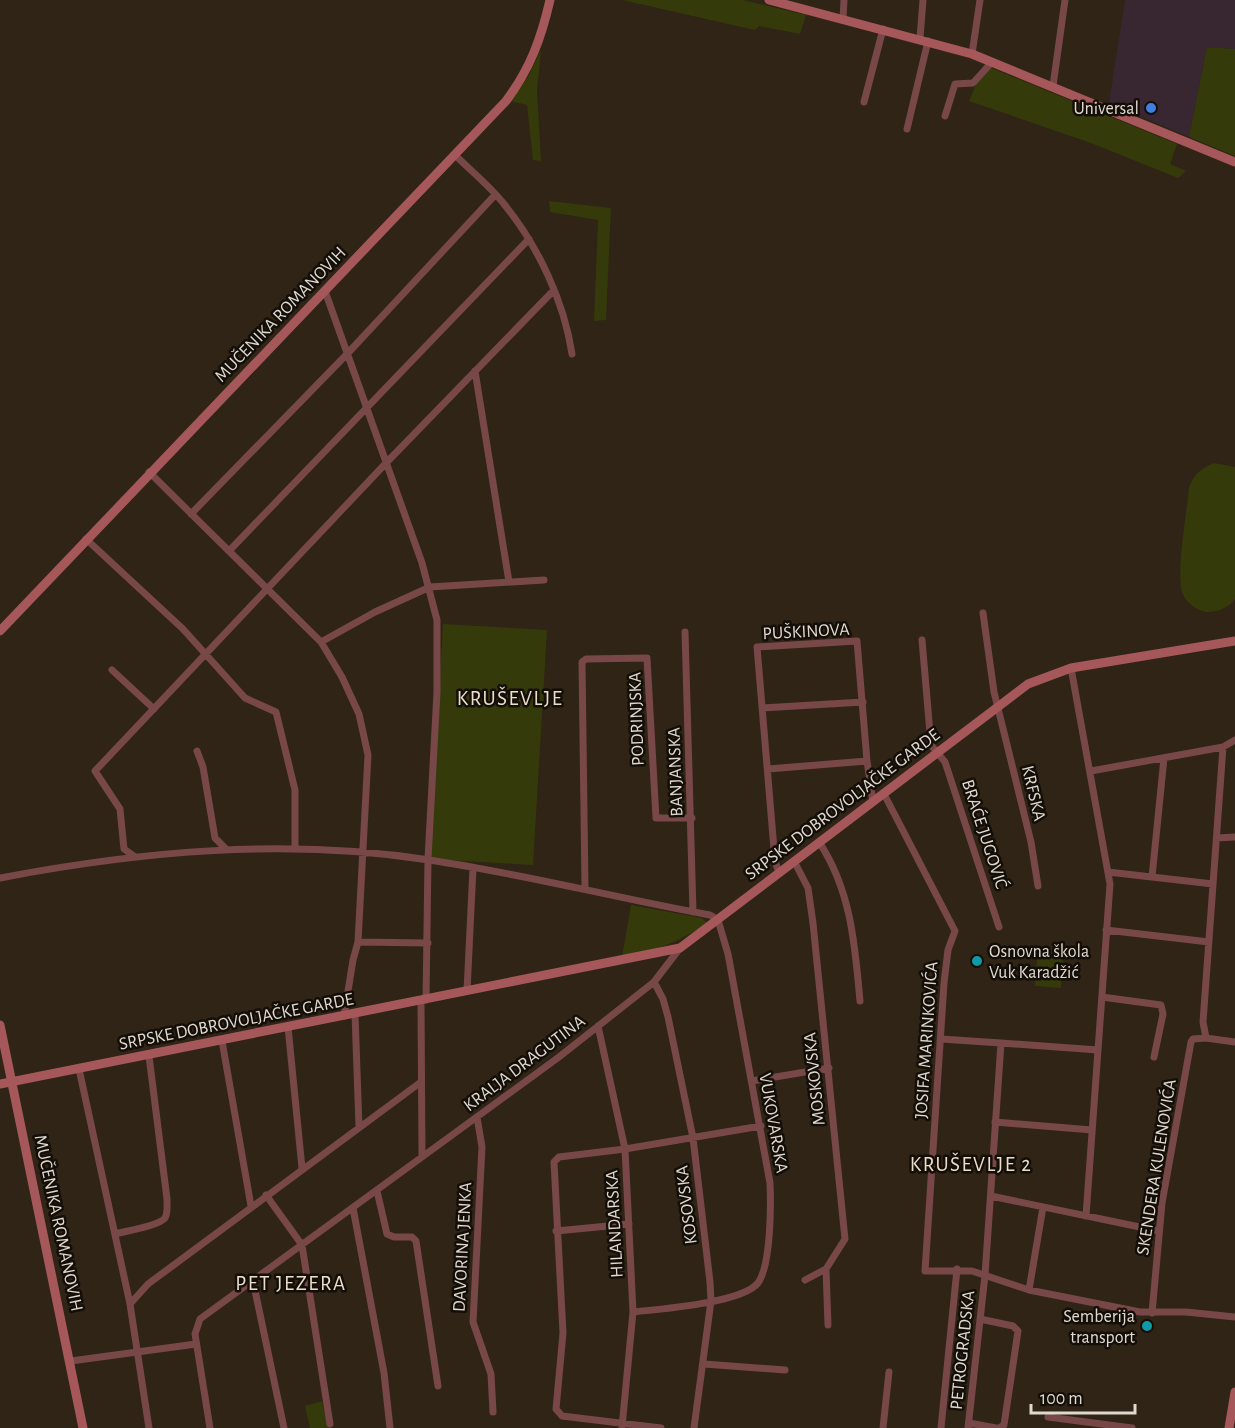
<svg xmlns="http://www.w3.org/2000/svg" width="1235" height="1428" viewBox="0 0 1235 1428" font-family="'Alegreya Sans',sans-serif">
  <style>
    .commercial { fill: #382731 }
    .green { fill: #353a0a }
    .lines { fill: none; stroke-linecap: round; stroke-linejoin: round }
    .street { stroke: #784748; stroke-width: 7 }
    .secondary { stroke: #a6575a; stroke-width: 9 }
    .shop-dot { fill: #3f7fe0; stroke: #130e08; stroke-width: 2 }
    .culture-dot { fill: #0f9aa8; stroke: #130e08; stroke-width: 2 }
    .labels { text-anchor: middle; stroke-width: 5; stroke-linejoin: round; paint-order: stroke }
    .poi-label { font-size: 18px; fill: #e0d9cf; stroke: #130e08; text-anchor: end }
    .street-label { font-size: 18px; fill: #e0d9cf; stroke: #130e08 }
    .quarter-label { font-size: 21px; letter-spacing: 1.5px; fill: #ebddc9; stroke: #130e08 }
  </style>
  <rect width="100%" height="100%" fill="#2f2415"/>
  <path class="commercial" d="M 1125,0 L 1235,0 L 1235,49 L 1207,47 L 1189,137 L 1109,103 Z"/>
  <path class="green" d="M 622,0 L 743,0 L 806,15 L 800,34 L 759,26 L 755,30 Z
    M 1207,47 L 1235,49 L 1235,156 L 1189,137 Z
    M 541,50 L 537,91 L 541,161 L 533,160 L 527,105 L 510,101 L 528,77 Z
    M 984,65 L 1177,144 L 1170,164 L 1186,171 L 1178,178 L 1091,143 L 969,101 Z
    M 549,201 L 611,208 L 606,320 L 594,321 L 598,220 L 550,212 Z
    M 1214,463 L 1235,467 L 1235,599 C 1229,607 1217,613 1206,612 C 1196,610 1185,602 1182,592 C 1176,569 1187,513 1189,488 C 1193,475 1201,468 1214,463 Z
    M 443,624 L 547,630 L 533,865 L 430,859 Z
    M 631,905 L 702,918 L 707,923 C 678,943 656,950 622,957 Z
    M 1038,947 L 1064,949 L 1061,988 L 1035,986 Z
    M 322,1401 L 328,1428 L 310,1428 L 305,1406 Z"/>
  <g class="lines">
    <path class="street" d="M 843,19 L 844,0
      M 920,38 L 923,0
      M 972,54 L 980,0
      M 1053,86 L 1065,0
      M 864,102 L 883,29
      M 945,116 L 955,84 L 973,83 L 992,62
      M 907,129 L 928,41
      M 455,155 C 471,171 490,186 504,204 C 538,246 564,301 572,354
      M 325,291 L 422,563 L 437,620 L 437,692 L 428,859 L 426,1000
      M 475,371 L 509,582
      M 149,472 L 321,642 L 342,677 L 359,714 L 368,755 L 358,942 L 428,943
      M 191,514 L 348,353 L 495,195
      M 86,539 L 183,629 L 245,698 L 276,712 L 295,790 L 295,849
      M 229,551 L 529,239
      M 983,613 L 994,692 L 1031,842 L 1038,886
      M 685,632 L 693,912
      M 922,640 L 931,745 L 945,762 L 999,927
      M 321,642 L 375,612 L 430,587 L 544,580
      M 1071,668 L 1110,884 L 1086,1216
      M 112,670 L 154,709
      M 762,708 L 863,702
      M 1223,747 L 1203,1022 L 1206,1038 L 1235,1042
      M 197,751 L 203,767 L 215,838 L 226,849
      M 768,769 L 867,761
      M 1091,771 L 1223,747 L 1235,740
      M 884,794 L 955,931 L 948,950 L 944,983 L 925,1271 L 972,1271 L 1029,1290 L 1140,1312 L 1186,1312 L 1235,1317
      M 1217,838 L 1235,837
      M 819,842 C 851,890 855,945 860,1001
      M 134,856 L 124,849 L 120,809 L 95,771 L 387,462 L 554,290
      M 794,861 L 808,888 L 813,923 L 845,1239 L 826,1269 L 805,1280
      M 1108,872 L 1213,884
      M 779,873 L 775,861 L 757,647 L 857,641 L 867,761 L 873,802
      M 1152,877 L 1164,758
      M 0,878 C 141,851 286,838 429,860 C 524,874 616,898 710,915 L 718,920 L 728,954 L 770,1183 C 771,1205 771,1265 758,1283 C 742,1303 660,1309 633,1312
      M 585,887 L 582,662 L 586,659 L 647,658 L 656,818 L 692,818
      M 1106,930 L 1209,942
      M 654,982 L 663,999 L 668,1017 L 693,1138 L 710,1282 L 711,1301 L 694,1428
      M 467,991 L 473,868
      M 1102,997 L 1161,1005 L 1163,1014 L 1154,1057
      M 421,1001 L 422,1157
      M 355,1014 L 359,1127
      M 344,1016 L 353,960 L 358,942
      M 598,1026 L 625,1149 L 633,1312 L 622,1427
      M 288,1027 L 302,1168
      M 941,1039 L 1001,1043
      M 222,1041 L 251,1206
      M 79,1069 L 130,1304 L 149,1428
      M 752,1081 L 829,1068
      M 477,1117 L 482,1147 L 473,1322 L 491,1374 L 493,1412
      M 995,1122 L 1092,1130
      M 377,1191 L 387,1234 L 394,1237 L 412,1237 L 416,1241 L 438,1386
      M 266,1195 L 302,1245 L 330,1424
      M 991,1196 L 1159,1231
      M 353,1208 L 384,1373 L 390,1428
      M 556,1231 L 629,1224
      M 115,1234 C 125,1231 159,1226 165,1218 C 168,1213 167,1205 167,1199 L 149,1056
      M 826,1269 L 828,1325
      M 253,1281 L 284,1428
      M 1029,1290 L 1043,1207
      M 130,1304 L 148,1284 L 421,1082
      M 1152,1313 L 1162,1203 L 1191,1042 L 1193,1039 L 1206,1038
      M 980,1319 L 1013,1326 L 1018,1331 L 1004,1425 L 999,1428
      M 71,1361 L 196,1344
      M 704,1364 L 785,1370
      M 1048,1417 L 1132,1428
      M 969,1423 L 996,1428
      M 210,1428 L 195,1334 L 200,1319 L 559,1057 L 654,982 L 680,948
      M 661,1428 L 562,1416 L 556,1409 L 563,1333 L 554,1162 L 559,1157 L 625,1149 L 761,1126
      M 883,1428 L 889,1372
      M 941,1428 L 957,1269
      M 968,1428 L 985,1275 L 1001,1043 L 1098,1050"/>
    <path class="secondary" d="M 769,0 L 972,54 L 1235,162
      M 0,631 L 506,101 C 530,69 541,39 550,0
      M 0,1025 L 83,1428
      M 0,1084 L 680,948 L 1028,684 L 1071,668 L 1235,641
      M 1229,1428 L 1235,1392"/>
  </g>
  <circle class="shop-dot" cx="1151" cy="108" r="6"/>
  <g class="culture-dot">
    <circle cx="977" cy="961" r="6"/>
    <circle cx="1147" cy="1326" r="6"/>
  </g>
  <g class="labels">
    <g class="poi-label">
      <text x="1139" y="114">Universal</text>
      <text x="989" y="957" text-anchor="start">Osnovna škola<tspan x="989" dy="21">Vuk Karadžić</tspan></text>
      <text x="1135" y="1322">Semberija<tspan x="1135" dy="21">transport</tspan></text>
    </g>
    <g class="street-label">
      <text transform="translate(280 314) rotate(-46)" y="6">MUČENIKA ROMANOVIH</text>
      <text transform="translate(806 631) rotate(-3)" y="6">PUŠKINOVA</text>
      <text transform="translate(636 719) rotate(-92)" y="6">PODRINJSKA</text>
      <text transform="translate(675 772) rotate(-92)" y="6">BANJANSKA</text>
      <text transform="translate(1034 793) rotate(77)" y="6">KRFSKA</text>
      <text transform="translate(842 804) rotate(-37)" y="6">SRPSKE DOBROVOLJAČKE GARDE</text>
      <text transform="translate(985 834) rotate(72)" y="6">BRAĆE JUGOVIĆ</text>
      <text transform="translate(236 1021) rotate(-11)" y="6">SRPSKE DOBROVOLJAČKE GARDE</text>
      <text transform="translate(926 1040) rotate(-86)" y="6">JOSIFA MARINKOVIĆA</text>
      <text transform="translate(524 1063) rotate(-37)" y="6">KRALJA DRAGUTINA</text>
      <text transform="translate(814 1079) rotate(-96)" y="6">MOSKOVSKA</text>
      <text transform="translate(774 1123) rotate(80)" y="6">VUKOVARSKA</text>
      <text transform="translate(1156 1167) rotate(-81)" y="6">SKENDERA KULENOVIĆA</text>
      <text transform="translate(686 1205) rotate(-97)" y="6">KOSOVSKA</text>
      <text transform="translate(59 1223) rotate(78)" y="6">MUČENIKA ROMANOVIH</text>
      <text transform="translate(614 1224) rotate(-93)" y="6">HILANDARSKA</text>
      <text transform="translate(462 1247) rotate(-87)" y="6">DAVORINA JENKA</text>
      <text transform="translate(962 1350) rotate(-84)" y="6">PETROGRADSKA</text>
    </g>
    <g class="quarter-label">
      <text x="510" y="705">KRUŠEVLJE</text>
      <text x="971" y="1171">KRUŠEVLJE 2</text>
      <text x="291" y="1290">PET JEZERA</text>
    </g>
  </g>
  <path d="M1031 1404v9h104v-9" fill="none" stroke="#e0d9cf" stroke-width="3"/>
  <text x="1040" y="1404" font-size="18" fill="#e0d9cf" stroke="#130e08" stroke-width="4.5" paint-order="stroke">100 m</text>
</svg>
